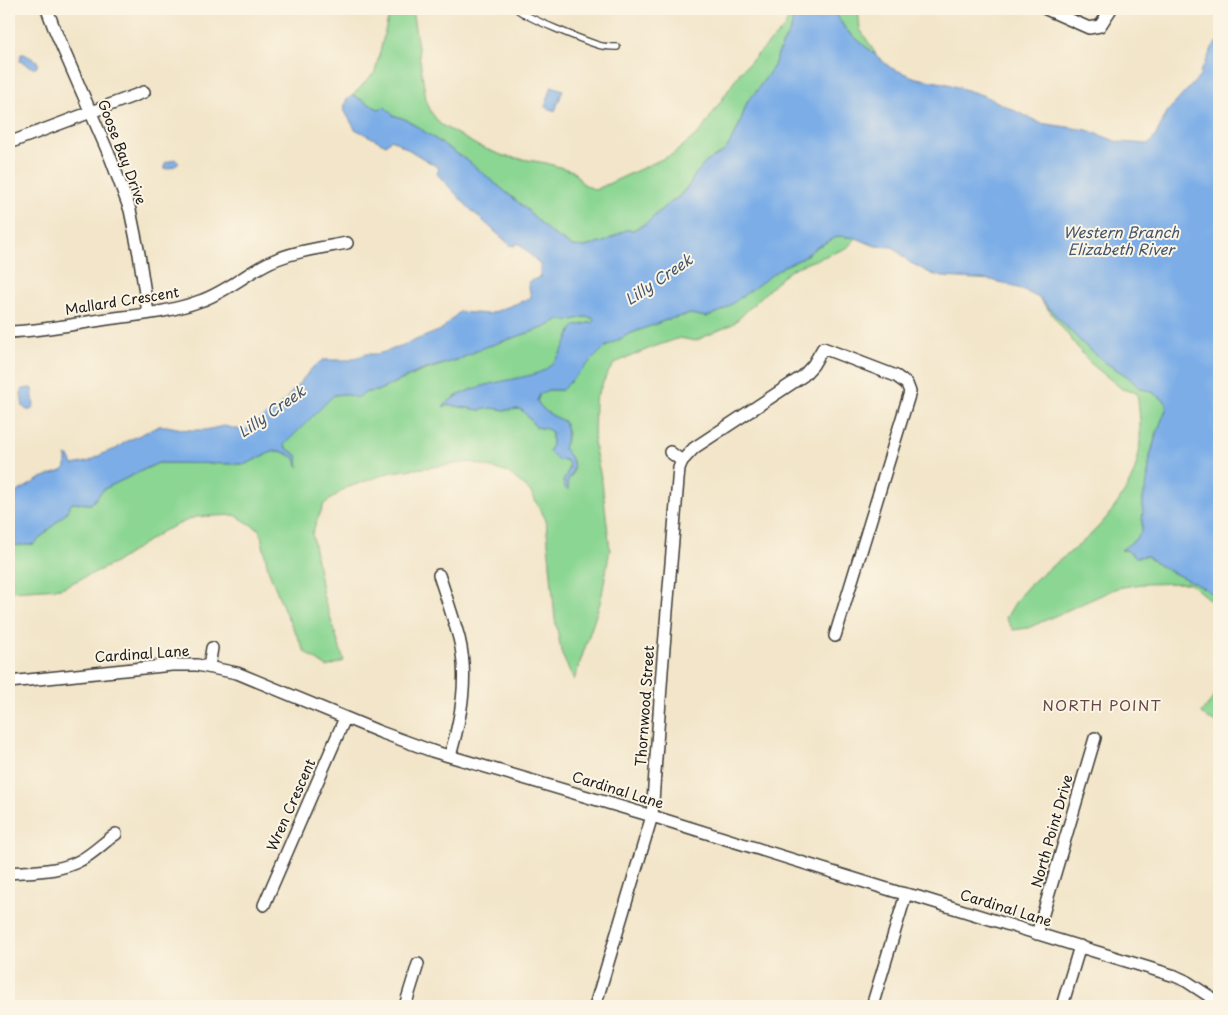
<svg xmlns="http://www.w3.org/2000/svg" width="1228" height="1015" viewBox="0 0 1228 1015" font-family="'Playpen Sans',sans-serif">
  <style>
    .green { fill: #8bd693; stroke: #547958 }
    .water { fill: #7bade7; stroke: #4c6482 }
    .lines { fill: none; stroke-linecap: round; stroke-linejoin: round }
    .stream { stroke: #7bade7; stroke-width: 4 }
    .service-casing { stroke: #3c3a36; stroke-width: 8 }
    .minor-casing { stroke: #3c3a36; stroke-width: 14 }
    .service { stroke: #fff; stroke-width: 5.5 }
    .minor { stroke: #fff; stroke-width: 11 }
    .labels { text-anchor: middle; stroke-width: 4; stroke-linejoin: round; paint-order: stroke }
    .street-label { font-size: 14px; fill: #1c1c1c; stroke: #fcf5e5 }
    .water-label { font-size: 15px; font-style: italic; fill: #42566d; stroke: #fcf5e5 }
    .neighbourhood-label { font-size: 15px; letter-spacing: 1px; fill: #644746; stroke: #fcf5e5 }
  </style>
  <rect width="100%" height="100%" fill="#fcf5e5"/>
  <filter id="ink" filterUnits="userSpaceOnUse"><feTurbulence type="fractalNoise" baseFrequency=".02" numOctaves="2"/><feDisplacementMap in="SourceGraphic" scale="10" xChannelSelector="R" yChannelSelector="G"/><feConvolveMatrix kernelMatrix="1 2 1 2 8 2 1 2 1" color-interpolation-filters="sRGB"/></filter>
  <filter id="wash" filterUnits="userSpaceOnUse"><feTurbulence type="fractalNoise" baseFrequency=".0096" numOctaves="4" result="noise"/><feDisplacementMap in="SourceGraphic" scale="20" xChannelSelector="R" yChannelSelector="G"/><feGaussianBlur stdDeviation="1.12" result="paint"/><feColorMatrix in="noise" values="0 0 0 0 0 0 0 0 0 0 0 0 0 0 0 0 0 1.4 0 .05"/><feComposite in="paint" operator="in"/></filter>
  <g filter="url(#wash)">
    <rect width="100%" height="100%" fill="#f2e5c9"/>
    <path class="green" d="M 393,9 L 412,9 L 426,99 L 431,112 L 440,124 L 478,146 L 504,156 L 546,163 L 573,171 L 582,183 L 595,190 L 673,154 L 701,131 L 741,71 L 785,27 L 792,9 L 795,9 L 791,29 L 779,51 L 774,66 L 755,93 L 748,100 L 738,128 L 727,148 L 723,152 L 706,163 L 694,176 L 690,184 L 678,197 L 664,207 L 647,223 L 633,230 L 626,230 L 604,242 L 584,247 L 572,246 L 551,233 L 524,207 L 468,161 L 407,120 L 393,115 L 385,107 L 378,109 L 353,95 L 375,72 L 389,15 Z
      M 833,9 L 858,9 L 860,29 L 879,59 L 846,30 Z
      M 839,236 L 856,238 L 847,248 L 794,268 L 783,276 L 733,324 L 695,341 L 680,338 L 653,347 L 615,363 L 607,374 L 595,400 L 594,445 L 602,482 L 610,549 L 601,600 L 574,680 L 562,655 L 555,619 L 546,520 L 530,491 L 509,473 L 471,462 L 391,472 L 346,488 L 324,504 L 312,533 L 323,595 L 344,661 L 327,667 L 305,652 L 285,612 L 268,569 L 260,530 L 235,515 L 195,517 L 163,531 L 113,564 L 61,588 L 9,591 L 9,546 L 34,544 L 65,514 L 72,503 L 91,504 L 104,489 L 158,463 L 246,464 C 253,461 273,450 278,451 C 283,451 289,455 294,457 L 298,465 L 297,455 L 286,448 L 284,445 L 334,395 L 345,394 L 357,397 L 367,392 L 377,391 L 420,372 L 460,359 L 483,348 L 546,327 L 558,320 L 568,321 L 584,317 L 593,318 L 594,322 L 575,326 L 572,329 C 566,343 560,359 548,368 C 524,385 462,381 445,407 L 449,405 L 479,410 L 492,408 L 505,410 L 519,409 L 523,411 L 536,427 L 548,429 L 552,432 L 552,444 L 549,452 C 569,464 574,458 563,482 L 569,490 L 567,482 L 573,473 L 573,461 L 564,449 L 568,434 L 564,421 C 552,416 544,412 537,401 L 540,394 L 548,390 L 562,390 L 605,347 L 629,334 L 669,319 L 691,314 L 706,317 L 784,266 L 801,259 L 817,247 Z
      M 1039,298 L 1082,343 L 1106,363 L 1127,376 L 1138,387 L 1152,392 L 1165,401 L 1167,407 L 1156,435 L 1150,457 L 1147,483 L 1143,498 L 1142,530 L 1136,539 L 1122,550 L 1126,550 L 1136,557 L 1147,556 C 1152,560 1158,565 1164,568 C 1183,579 1203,584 1219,600 L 1219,614 L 1210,600 L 1189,583 L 1142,584 L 1117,588 L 1028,628 L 1013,630 L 1006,618 C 1011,610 1016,600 1022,593 C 1041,571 1067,557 1087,538 C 1107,520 1129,491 1136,466 C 1143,442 1140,416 1137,393 L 1122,389 L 1089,362 Z
      M 1219,691 L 1219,724 L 1206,718 L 1201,713 Z"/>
    <path class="water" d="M 795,9 L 833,9 L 846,30 L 891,68 L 916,78 L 948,84 L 985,96 L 1040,123 L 1087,130 L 1118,142 L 1149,144 L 1155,137 L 1167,112 L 1200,76 L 1201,68 L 1205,64 L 1212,48 L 1219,39 L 1219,600 C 1203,584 1183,579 1164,568 C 1158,565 1152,560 1147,556 L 1136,557 L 1126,550 L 1121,550 L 1136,539 L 1142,530 L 1143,498 L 1147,483 L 1150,457 L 1156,435 L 1167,407 L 1165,401 L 1152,392 L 1138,387 L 1127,376 L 1106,363 L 1082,343 L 1039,298 L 1021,289 L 992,280 L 943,277 L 932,274 L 909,262 L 893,247 L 875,246 L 856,238 L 839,236 L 817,247 L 801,259 L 784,266 L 722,311 L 706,317 L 691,314 L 669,319 L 629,334 L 605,347 L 562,390 L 548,390 L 540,394 L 537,401 C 553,427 574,408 564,449 C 575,463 577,466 567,482 L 569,490 L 565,488 L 563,482 C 566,475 572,467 567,461 L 562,459 L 558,461 L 549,452 L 552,444 L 552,432 L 547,429 L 536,427 L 523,411 L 519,409 L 505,410 L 492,408 L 479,410 L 449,405 L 443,407 C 457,390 493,383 514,379 C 525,376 538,375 547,368 C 560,359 566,343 572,329 L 575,326 L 594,322 L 593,318 L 584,317 L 568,321 L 558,320 L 546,327 L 483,348 L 460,359 L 420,371 L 377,391 L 367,392 L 357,398 L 345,394 L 334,395 L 284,445 L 286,448 L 297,455 L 299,467 L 294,457 C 289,455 283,451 278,451 C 273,450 253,461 246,464 L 158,463 L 104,489 L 91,504 L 72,503 L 65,514 L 34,544 L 9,546 L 9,497 L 41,478 L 62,471 L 66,467 L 66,456 L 69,456 L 73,465 L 90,461 L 104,453 L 116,449 L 125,442 L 159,426 L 167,426 L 187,430 L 205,430 L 224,426 L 241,430 L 255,429 L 281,405 L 313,367 L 323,360 L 350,360 L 366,354 L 377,354 L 388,351 L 441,330 L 459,312 L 489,314 L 531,298 L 528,282 L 540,277 L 540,264 L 518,243 L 514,246 L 510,245 L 470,209 L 437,174 L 439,168 L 391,139 L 386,145 L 355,129 L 344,110 L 346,100 L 353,95 L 378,109 L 385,107 L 393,115 L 407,120 L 468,161 L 524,207 L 551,233 L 572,246 L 585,247 L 604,242 L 626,230 L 633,230 L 647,223 L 664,207 L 679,197 L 690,184 L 694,176 L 706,162 L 723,152 L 727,148 L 738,128 L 748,100 L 755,93 L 774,66 L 779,51 L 791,29 Z
      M 21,54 L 24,54 L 37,61 L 38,64 L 36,68 L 33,68 L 20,61 Z
      M 552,86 L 563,90 L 555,111 L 545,107 Z
      M 175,159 L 179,163 L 177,165 L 167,169 L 164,168 L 165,163 Z
      M 30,388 L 32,389 L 34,406 L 31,410 L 27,410 L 23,407 L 21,393 L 23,389 Z"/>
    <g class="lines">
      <path class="stream" d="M 244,433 L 279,408"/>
    </g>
  </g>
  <g filter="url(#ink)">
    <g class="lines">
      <g class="service-casing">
        <path id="service" d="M 517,9 C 526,18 583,40 598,45 C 604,47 611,47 617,47"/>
      </g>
      <g class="minor-casing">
        <path id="minor" d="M 47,9 L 54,28 L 111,159 L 130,210 L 139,254 L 148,313
          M 1046,9 L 1089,28 L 1100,26 L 1111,9
          M 14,141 L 144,92
          M 9,332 C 42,331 74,324 107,319 C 138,315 171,312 200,301 C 226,292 245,274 270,262 C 294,251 321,248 347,243
          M 670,452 L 682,461
          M 439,575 C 446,596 453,617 459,638 C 469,678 461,718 450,756
          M 209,667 L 212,648
          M 9,682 L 172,665 L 197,665 L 237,673 L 380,732 L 432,751 L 652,816 L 897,892 L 915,896 L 1175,976 L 1186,981 L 1212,998
          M 9,873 C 33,871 60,872 81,860 C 94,853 104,842 116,834
          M 264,905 L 345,718
          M 1037,934 L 1095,738
          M 405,1006 L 418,964
          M 595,1006 L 652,816 L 662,671 L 679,468 L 682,461 L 694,448 L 803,376 L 813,365 L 823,348 L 896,376 L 907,384 L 910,392 L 835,636
          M 872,1006 L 906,894
          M 1062,1006 L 1080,946"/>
      </g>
      <use href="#service" class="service"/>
      <use href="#minor" class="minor"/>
    </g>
  </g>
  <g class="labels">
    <g class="street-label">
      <text transform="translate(122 152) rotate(69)" y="5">Goose Bay Drive</text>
      <text transform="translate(122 301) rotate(-9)" y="5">Mallard Crescent</text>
      <text transform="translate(142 654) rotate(-4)" y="5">Cardinal Lane</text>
      <text transform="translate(645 706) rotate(-86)" y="5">Thornwood Street</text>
      <text transform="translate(618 790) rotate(17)" y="5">Cardinal Lane</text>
      <text transform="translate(291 805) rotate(-66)" y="5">Wren Crescent</text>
      <text transform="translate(1052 831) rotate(-74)" y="5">North Point Drive</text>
      <text transform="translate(1006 908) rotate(17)" y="5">Cardinal Lane</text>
    </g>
    <g class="water-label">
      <text x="1121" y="238">Western Branch<tspan x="1121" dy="17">Elizabeth River</tspan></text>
      <text transform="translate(659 280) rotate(-34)" y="5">Lilly Creek</text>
      <text transform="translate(272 412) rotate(-35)" y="5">Lilly Creek</text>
    </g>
    <g class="neighbourhood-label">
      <text x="1102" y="711">NORTH POINT</text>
    </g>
  </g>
  <rect width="1228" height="1015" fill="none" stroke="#fcf5e5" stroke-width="30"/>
</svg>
